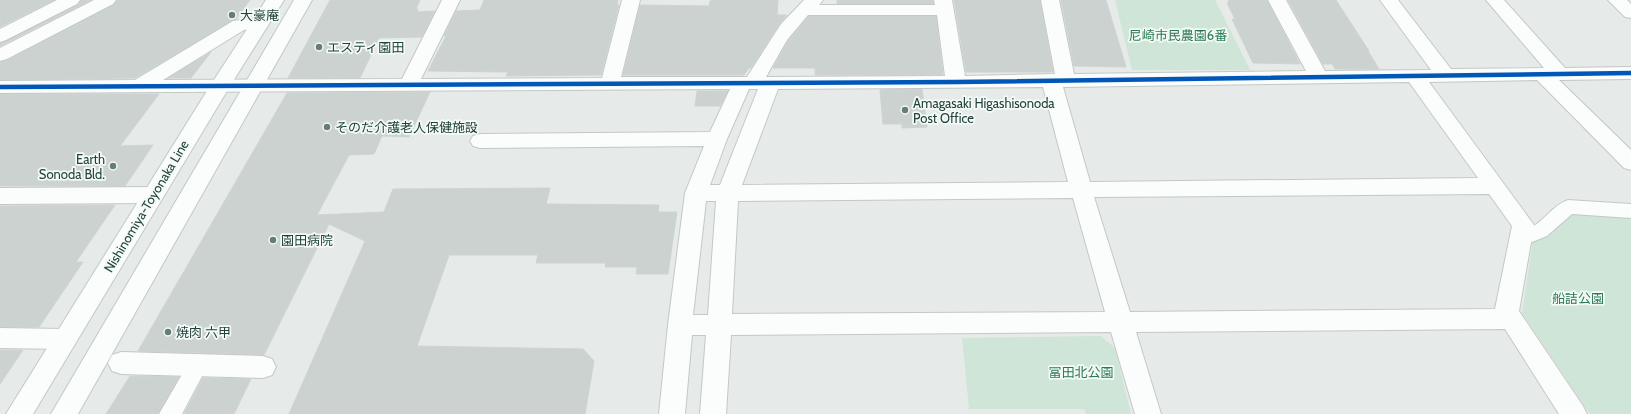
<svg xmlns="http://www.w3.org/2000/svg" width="1631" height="414" viewBox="0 0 1631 414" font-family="Cabin,'Noto Sans JP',sans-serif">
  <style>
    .green { fill: #cee5d7 }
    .building { fill: #ccd2d0; stroke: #ced4d2 }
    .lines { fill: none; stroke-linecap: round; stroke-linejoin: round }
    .lane-casing { stroke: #c3c8c6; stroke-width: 2 }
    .street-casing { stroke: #c3c8c6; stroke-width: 2 }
    .secondary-casing { stroke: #c1c9c6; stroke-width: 2 }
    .lane { fill: #fbfcfc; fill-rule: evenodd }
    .street { fill: #fbfcfc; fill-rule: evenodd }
    .secondary { fill: #fbfcfc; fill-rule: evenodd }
    .cycleway-casing { stroke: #f4faf8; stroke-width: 6 }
    .cycleway { stroke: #0057b8; stroke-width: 4.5 }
    .poi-dot { fill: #667c78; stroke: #f4faf8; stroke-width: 1.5 }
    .labels { text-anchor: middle; stroke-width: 3.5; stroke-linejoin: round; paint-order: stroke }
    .poi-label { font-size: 13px; fill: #21413b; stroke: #f4faf8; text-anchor: start }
    .park-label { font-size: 13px; fill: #297a4f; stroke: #f4faf8 }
    .street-label { font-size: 13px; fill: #21413b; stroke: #f4faf8 }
  </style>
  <rect width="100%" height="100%" fill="#e6ebe9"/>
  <path class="green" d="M 1115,0 L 1215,0 L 1250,70 L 1132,70 Z
    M 1565,204 L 1631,209 L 1631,414 L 1590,414 L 1522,313 L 1535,226 Z
    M 1101,336 L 1115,348 L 1131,414 L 1086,414 L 1084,409 L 969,409 L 962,338 Z"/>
  <path class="building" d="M 0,0 L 54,0 L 0,27 Z
    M 81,0 L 91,0 L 0,46 L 0,43 L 78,5 Z
    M 117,0 L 250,0 L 236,19 L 135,78 L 0,80 L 0,62 L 8,60 L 114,5 Z
    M 330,0 L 420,0 L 416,9 L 418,9 L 417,12 L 435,11 L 422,37 L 379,38 L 360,78 L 288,78 Z
    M 484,0 L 618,0 L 617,5 L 619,5 L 601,75 L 506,76 L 508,72 L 428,71 L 446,36 L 444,36 L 456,11 L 480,10 Z
    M 714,0 L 778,0 L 777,15 L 787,15 L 780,23 L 751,68 L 749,68 L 744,75 L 623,75 L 640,5 L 709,6 L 710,1 Z
    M 837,0 L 933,0 L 933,4 L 837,4 Z
    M 954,0 L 1040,0 L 1053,72 L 966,72 Z
    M 1061,0 L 1106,0 L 1126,67 L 1074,66 Z
    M 1228,0 L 1267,0 L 1300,64 L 1253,63 L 1232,19 L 1235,19 L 1227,3 L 1229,3 Z
    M 1288,0 L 1336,0 L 1369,51 L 1368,51 L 1379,69 L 1335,69 L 1332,64 L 1323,64 Z
    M 809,16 L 936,16 L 943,75 L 815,75 L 815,68 L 773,68 L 788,41 Z
    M 211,52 L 191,78 L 168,78 Z
    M 922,89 L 927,127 L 902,128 L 902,124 L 883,124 L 880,90 Z
    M 697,91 L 728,91 L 720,106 L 695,106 Z
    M 430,92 L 409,137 L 382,136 L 374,154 L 349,155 L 317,215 L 384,212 L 393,189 L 550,188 L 546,204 L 659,205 L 658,212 L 677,212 L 668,274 L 636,274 L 637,267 L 605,267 L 606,263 L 536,263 L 538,255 L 449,255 L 417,346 L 583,349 L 594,361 L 585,414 L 289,414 L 365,241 L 329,224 L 264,355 L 138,351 L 287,93 Z
    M 0,94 L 159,94 L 120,146 L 153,145 L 125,186 L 0,186 Z
    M 115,205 L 76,262 L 83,262 L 39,327 L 0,327 L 0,206 Z
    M 0,350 L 23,350 L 0,384 Z
    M 130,376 L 179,377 L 158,414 L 106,414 Z
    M 203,378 L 251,379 L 234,414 L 184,414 Z"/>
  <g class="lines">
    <g class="lane-casing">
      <path id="lane" d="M 1568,200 L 1631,204 L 1631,218 L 1572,214 L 1547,236 L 1520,247 L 1513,245 L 1511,240 C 1515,232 1524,231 1532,227 C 1545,220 1553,205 1568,200 Z
        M 198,356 L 205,359 L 208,365 L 182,414 L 159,414 L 191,359 Z"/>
    </g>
    <g class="street-casing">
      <path id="street" d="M 57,0 L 80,0 L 77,4 L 6,40 L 0,42 L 0,29 Z
        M 94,0 L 116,0 L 113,4 L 7,59 L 0,61 L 0,48 Z
        M 442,0 L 460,0 L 421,79 L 602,78 L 622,0 L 640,0 L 621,77 L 747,77 L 781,24 L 804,0 L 823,0 L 819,5 L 935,5 L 934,0 L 952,0 L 965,76 L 1055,74 L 1041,0 L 1059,0 L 1074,74 L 1306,71 L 1268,0 L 1286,0 L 1325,71 L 1431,70 L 1380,0 L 1398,0 L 1451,69 L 1544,68 L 1486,0 L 1504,0 L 1565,68 L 1631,67 L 1631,79 L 1559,80 L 1631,150 L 1631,170 L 1624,168 L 1537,80 L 1429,82 L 1534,225 L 1519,311 L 1583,406 L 1587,414 L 1559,414 L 1505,329 L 1136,332 L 1161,414 L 1135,414 L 1111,332 L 731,335 L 726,414 L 700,414 L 706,335 L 692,335 L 685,414 L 659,414 L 668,325 L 685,193 L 704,146 L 480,148 L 473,146 L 470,141 L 473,136 L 480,134 L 710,132 L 730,89 L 0,93 L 0,81 L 135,80 L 233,21 L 261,17 L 267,18 L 270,22 L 267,26 L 244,30 L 163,80 L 402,79 ZM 808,15 L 937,15 L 945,76 L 766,77 L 787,40 ZM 1409,82 L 1478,178 L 1090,182 L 1063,87 ZM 1043,87 L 1068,182 L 742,185 L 778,89 ZM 749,89 L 758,89 L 720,185 L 710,185 L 727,139 ZM 1489,194 L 1512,226 L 1495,309 L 1130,312 L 1094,197 ZM 1073,198 L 1105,312 L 732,314 L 738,201 ZM 706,201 L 716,201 L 708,315 L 693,315 Z
        M 1608,0 L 1627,0 L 1631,4 L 1631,18 L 1625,17 Z
        M 152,187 L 160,189 L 163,195 L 160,201 L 152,203 L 0,204 L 0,188 Z
        M 0,328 L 65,329 L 74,332 L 77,339 L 74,346 L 65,349 L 0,348 Z
        M 121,352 L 263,356 L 272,359 L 276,367 L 272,375 L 263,378 L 121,374 L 112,371 L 108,363 L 112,355 Z"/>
    </g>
    <g class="secondary-casing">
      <path id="secondary" d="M 266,0 L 284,0 L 230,86 L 33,414 L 6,414 L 210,86 Z
        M 294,0 L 312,0 L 78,414 L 51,414 Z"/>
    </g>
    <use href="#lane" class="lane"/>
    <use href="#street" class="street"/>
    <use href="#secondary" class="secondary"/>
    <g class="cycleway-casing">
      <path id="cycleway" d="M 0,87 L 956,82 L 1631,73"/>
    </g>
    <use href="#cycleway" class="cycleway"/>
  </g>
  <g class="poi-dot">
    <circle cx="232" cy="15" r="4"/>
    <circle cx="319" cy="47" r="4"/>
    <circle cx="905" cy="110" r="4"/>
    <circle cx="327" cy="127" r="4"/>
    <circle cx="113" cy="166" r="4"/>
    <circle cx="273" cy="240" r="4"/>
    <circle cx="168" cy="332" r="4"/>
  </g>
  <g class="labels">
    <g class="poi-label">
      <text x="240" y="20">大豪庵</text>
      <text x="327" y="52">エスティ園田</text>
      <text x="913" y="108">Amagasaki Higashisonoda<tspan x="913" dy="15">Post Office</tspan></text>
      <text x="335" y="132">そのだ介護老人保健施設</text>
      <text x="105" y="164" text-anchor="end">Earth<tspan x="105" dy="15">Sonoda Bld.</tspan></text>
      <text x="281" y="245">園田病院</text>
      <text x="176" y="337">焼肉 六甲</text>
    </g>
    <g class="park-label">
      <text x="1178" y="40">尼崎市民農園6番</text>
      <text x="1578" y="303">船詰公園</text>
      <text x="1081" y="377">冨田北公園</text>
    </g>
    <g class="street-label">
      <text transform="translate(146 206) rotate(-59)" y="5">Nishinomiya-Toyonaka Line</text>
    </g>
  </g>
</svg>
